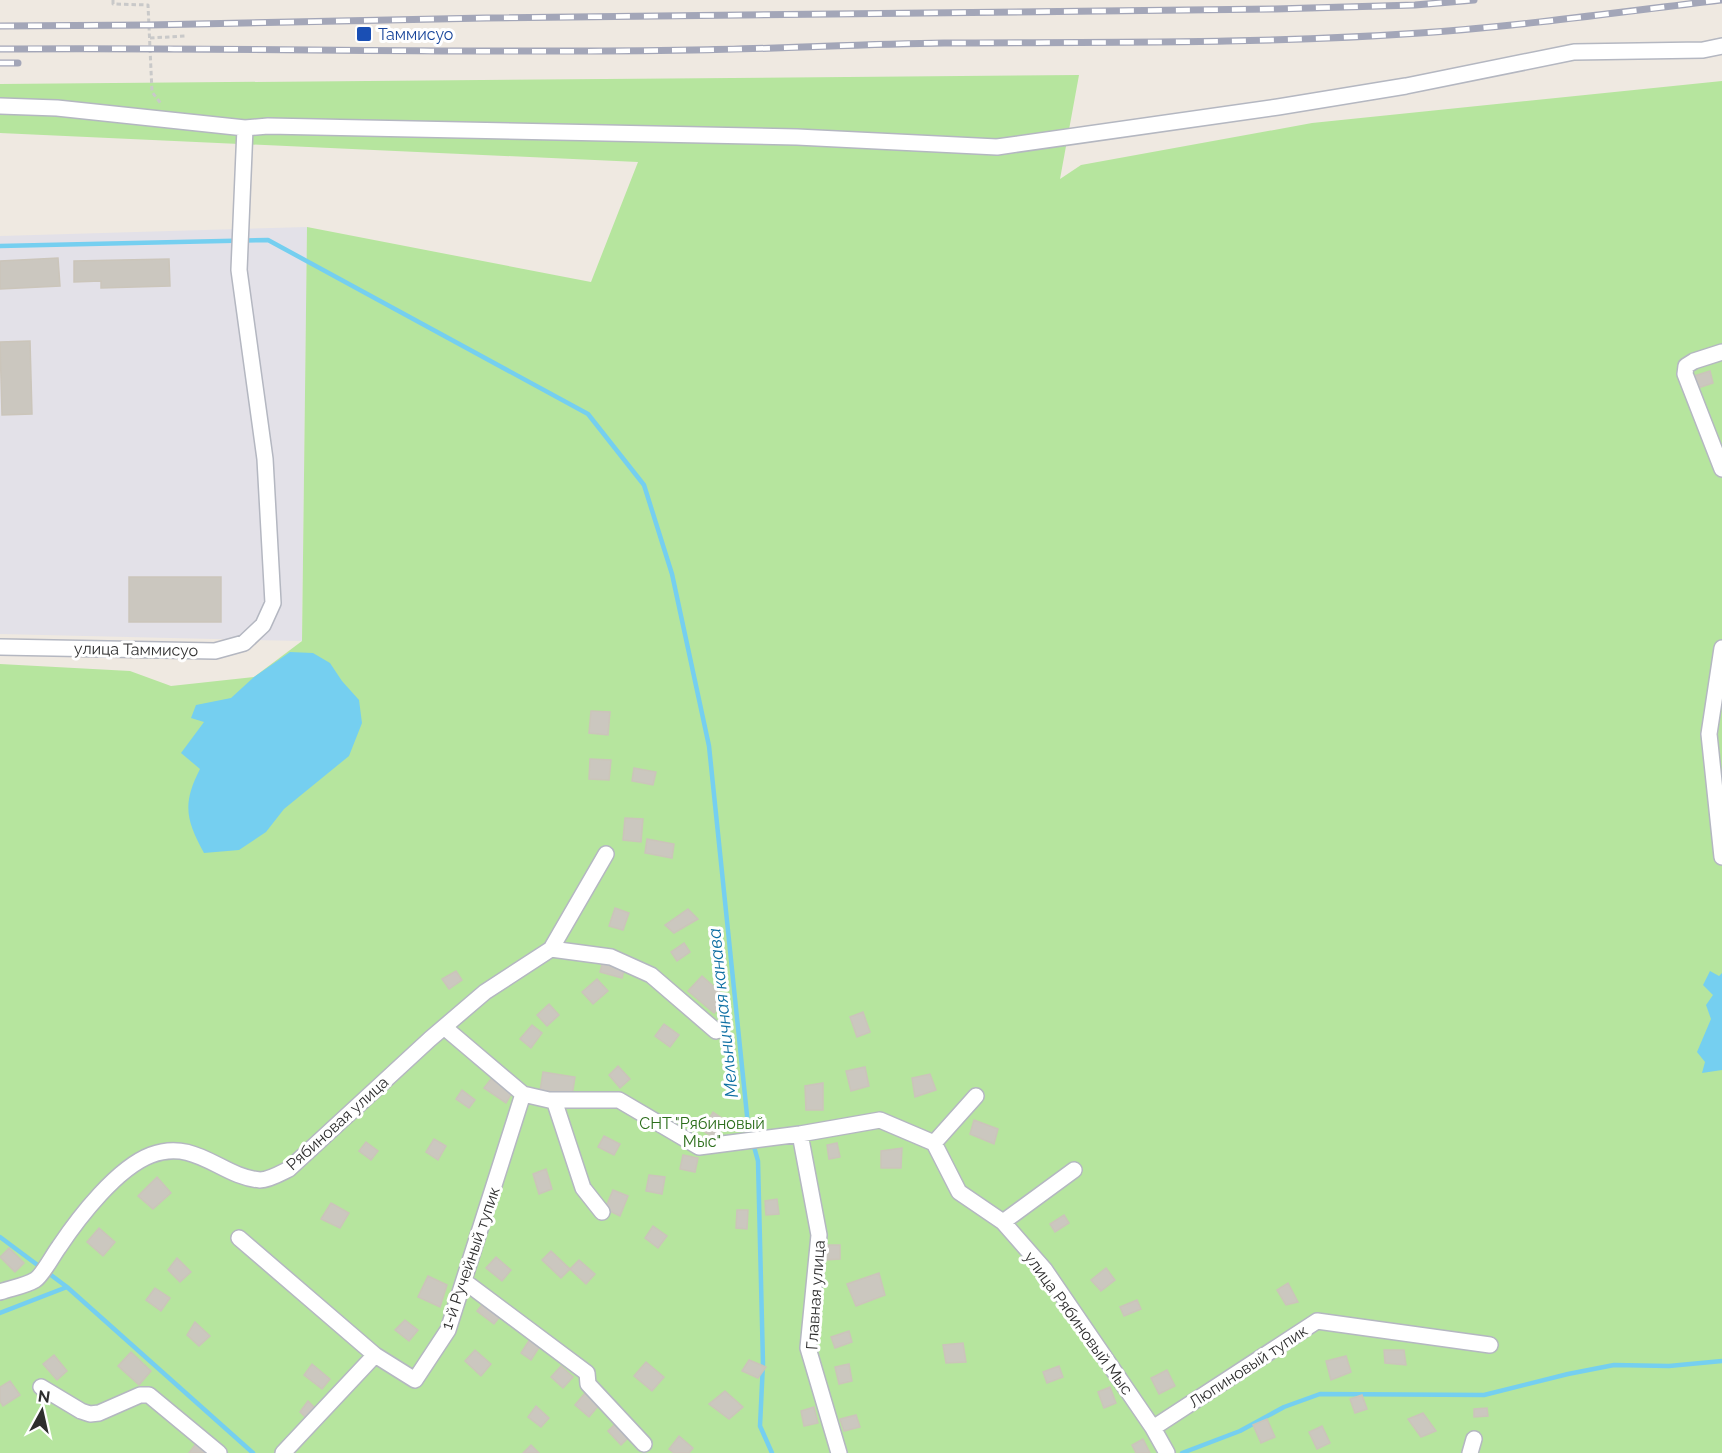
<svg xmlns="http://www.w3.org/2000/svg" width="1722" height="1453" viewBox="0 0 1722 1453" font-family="Raleway,sans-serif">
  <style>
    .industrial { fill: #e3e1e8 }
    .green { fill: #b6e59e }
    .water { fill: #75cff0 }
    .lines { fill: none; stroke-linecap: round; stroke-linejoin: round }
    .stream { stroke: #75cff0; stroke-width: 4.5 }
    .building { fill: #cbc7bf; stroke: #cbc5ba; stroke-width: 1.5 }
    .minor-casing { stroke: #b4b7c1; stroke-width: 18 }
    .path { stroke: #c9c9c9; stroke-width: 3; stroke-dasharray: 4.5 3; stroke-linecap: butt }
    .minor { stroke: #fff; stroke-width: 15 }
    .rail-casing { stroke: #a3a6b8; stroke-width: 7 }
    .rail { stroke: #fff; stroke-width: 4.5; stroke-dasharray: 14; stroke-linecap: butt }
    .transit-dot { fill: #1a4fb4; stroke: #fff; stroke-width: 2 }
    .labels { text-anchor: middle; stroke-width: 6; stroke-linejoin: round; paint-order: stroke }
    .transit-label { font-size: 16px; fill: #164399; stroke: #fff; text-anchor: start }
    .street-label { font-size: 16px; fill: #2e2e2e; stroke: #fff }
    .park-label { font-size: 16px; fill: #2c6e1b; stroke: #fff }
    .water-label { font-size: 18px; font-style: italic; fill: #0d6fa3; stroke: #fff }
  </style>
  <rect width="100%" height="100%" fill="#efe9e1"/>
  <path class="industrial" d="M 307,227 L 302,641 L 0,634 L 0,236 Z"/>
  <path class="green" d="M 1079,75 L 1060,179 L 1081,165 L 1312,123 L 1722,81 L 1722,1453 L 0,1453 L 0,664 L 130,671 L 171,686 L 254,677 L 302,641 L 307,227 L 591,282 L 638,162 L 0,133 L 0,84 Z"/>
  <path class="water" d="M 290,652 L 313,653 L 330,663 L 342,681 L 359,700 L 362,723 L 349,756 L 284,809 L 266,832 L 239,850 L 204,853 C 186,820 182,804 200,769 L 181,753 L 204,722 L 191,718 L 196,705 L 231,698 L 254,677 Z
    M 1710,971 L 1719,976 L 1722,973 L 1722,1070 L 1702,1073 L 1705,1062 L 1697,1052 L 1711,1019 L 1706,1005 L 1713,995 L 1703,985 Z"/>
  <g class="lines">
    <path class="stream" d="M 0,246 L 268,240 L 588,414 L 644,485 L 672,574 L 709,746 L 748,1125 L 758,1161 L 763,1363 L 760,1426 L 772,1453
      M 0,1237 L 67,1287 L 253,1453
      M 0,1313 L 67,1287
      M 1182,1453 L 1240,1431 L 1284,1407 L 1320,1394 L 1484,1395 L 1568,1374 L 1614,1365 L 1669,1366 L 1722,1361"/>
  </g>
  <path class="building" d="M 58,258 L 60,286 L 0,289 L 0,261 Z
    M 169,259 L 170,286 L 101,288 L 101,281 L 74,282 L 74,261 Z
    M 30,341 L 32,414 L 2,415 L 0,342 Z
    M 1710,371 L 1713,383 L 1698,388 L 1694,376 Z
    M 129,577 L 221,577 L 221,622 L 129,622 Z
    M 591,711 L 610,712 L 608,735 L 589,733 Z
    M 590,759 L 611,760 L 609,780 L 589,779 Z
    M 634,768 L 656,772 L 653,785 L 632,781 Z
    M 625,818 L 643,819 L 641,842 L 623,840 Z
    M 647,839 L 674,844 L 672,858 L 645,853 Z
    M 615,908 L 629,913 L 623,930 L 609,926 Z
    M 688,909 L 698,919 L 674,933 L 665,925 Z
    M 684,943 L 690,952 L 677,961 L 671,952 Z
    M 603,961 L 625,967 L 622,978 L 600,972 Z
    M 456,971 L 462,980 L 449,989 L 442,979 Z
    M 702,976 L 727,998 L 714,1013 L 688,991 Z
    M 597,979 L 608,991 L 593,1004 L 582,992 Z
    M 549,1004 L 559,1015 L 547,1026 L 537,1015 Z
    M 863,1012 L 870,1032 L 857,1037 L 850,1017 Z
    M 664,1024 L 679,1035 L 670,1047 L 655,1036 Z
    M 532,1025 L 542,1033 L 531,1048 L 520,1039 Z
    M 618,1066 L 630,1079 L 620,1088 L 609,1075 Z
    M 865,1067 L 869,1086 L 851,1091 L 846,1071 Z
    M 543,1072 L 575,1077 L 572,1096 L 540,1091 Z
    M 930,1074 L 936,1090 L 915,1097 L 912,1078 Z
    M 491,1079 L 512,1093 L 506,1103 L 484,1088 Z
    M 823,1083 L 823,1110 L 806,1110 L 805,1086 Z
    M 462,1090 L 475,1100 L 469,1108 L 456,1099 Z
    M 713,1112 L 726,1121 L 715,1139 L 702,1130 Z
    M 974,1120 L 998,1129 L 994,1144 L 970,1134 Z
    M 604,1136 L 620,1144 L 614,1155 L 598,1147 Z
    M 434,1139 L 446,1146 L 438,1160 L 426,1152 Z
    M 366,1142 L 378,1151 L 371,1160 L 359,1151 Z
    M 837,1143 L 840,1157 L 829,1159 L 827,1145 Z
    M 902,1148 L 901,1168 L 881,1168 L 881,1151 Z
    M 683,1155 L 698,1158 L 695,1172 L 680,1169 Z
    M 546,1169 L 552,1189 L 539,1194 L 533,1174 Z
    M 649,1175 L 665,1177 L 662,1194 L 646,1191 Z
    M 157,1177 L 171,1193 L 153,1209 L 138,1196 Z
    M 613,1190 L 628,1196 L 620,1216 L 605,1209 Z
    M 777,1199 L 779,1214 L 766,1215 L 765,1201 Z
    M 331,1203 L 349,1213 L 340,1228 L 321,1219 Z
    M 737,1210 L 748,1210 L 747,1229 L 736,1228 Z
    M 1064,1215 L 1069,1223 L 1055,1232 L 1050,1224 Z
    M 653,1226 L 667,1236 L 658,1248 L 645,1238 Z
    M 99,1228 L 115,1242 L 103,1256 L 87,1242 Z
    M 825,1245 L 840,1245 L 840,1259 L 825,1260 Z
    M 9,1248 L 24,1263 L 15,1272 L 0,1257 Z
    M 551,1251 L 570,1269 L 561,1278 L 542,1260 Z
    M 496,1257 L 511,1270 L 502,1281 L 486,1268 Z
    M 177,1258 L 191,1272 L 180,1282 L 168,1270 Z
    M 579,1260 L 595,1274 L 586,1284 L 570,1269 Z
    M 1106,1268 L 1115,1280 L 1101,1291 L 1091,1280 Z
    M 879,1273 L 885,1295 L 856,1306 L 847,1284 Z
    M 428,1276 L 447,1285 L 440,1307 L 418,1297 Z
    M 1288,1283 L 1298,1302 L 1286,1305 L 1277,1290 Z
    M 155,1288 L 170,1298 L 161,1311 L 146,1300 Z
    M 1137,1300 L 1141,1309 L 1124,1316 L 1120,1307 Z
    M 485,1301 L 502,1314 L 494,1324 L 477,1311 Z
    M 405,1320 L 418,1330 L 409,1341 L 395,1330 Z
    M 195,1322 L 210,1336 L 199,1346 L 187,1335 Z
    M 849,1331 L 852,1342 L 835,1348 L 831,1337 Z
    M 530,1339 L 540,1346 L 531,1360 L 521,1353 Z
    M 963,1343 L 966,1362 L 946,1363 L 943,1345 Z
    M 475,1350 L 491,1364 L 481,1376 L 465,1361 Z
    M 1384,1350 L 1404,1350 L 1406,1365 L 1385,1363 Z
    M 131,1352 L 151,1371 L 139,1385 L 118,1366 Z
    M 54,1355 L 67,1371 L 57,1380 L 43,1364 Z
    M 1346,1356 L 1351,1372 L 1331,1380 L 1326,1361 Z
    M 749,1360 L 766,1367 L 758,1378 L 742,1371 Z
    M 646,1362 L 664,1377 L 652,1391 L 634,1376 Z
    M 312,1364 L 330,1379 L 322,1389 L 304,1375 Z
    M 849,1364 L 852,1381 L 839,1384 L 835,1367 Z
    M 561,1366 L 573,1377 L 563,1388 L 551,1377 Z
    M 1059,1366 L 1063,1377 L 1047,1383 L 1043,1372 Z
    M 1167,1370 L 1175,1386 L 1159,1394 L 1151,1378 Z
    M 10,1381 L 20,1395 L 3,1406 L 0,1401 L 0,1387 Z
    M 1110,1387 L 1116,1403 L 1104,1408 L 1098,1392 Z
    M 725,1391 L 743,1407 L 729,1419 L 709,1404 Z
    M 585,1393 L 599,1405 L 589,1417 L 575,1405 Z
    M 1362,1395 L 1367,1409 L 1355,1413 L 1350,1399 Z
    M 308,1401 L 318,1411 L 309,1421 L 300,1412 Z
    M 536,1406 L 549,1418 L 541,1427 L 528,1417 Z
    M 814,1407 L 818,1423 L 804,1426 L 801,1411 Z
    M 1487,1408 L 1488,1416 L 1474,1417 L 1474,1409 Z
    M 1423,1413 L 1436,1431 L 1421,1437 L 1408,1419 Z
    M 856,1415 L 860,1427 L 844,1431 L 840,1419 Z
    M 1267,1419 L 1275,1437 L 1261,1443 L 1253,1425 Z
    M 618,1421 L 631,1435 L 621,1445 L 608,1431 Z
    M 1322,1426 L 1330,1443 L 1317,1449 L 1309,1432 Z
    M 679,1436 L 693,1448 L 689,1453 L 674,1453 L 669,1449 Z
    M 1143,1439 L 1150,1453 L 1136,1453 L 1132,1445 Z
    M 197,1442 L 211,1453 L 189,1453 Z
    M 531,1445 L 539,1453 L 523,1453 Z"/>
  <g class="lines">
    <g class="minor-casing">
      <path id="minor" d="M 0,106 L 57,108 L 245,128 L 268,126 L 797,137 L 997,147 L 1278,107 L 1406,86 L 1574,52 L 1703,50 L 1722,46
        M 1722,352 L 1694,361 L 1686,366 L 1685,374 L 1722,469
        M 0,647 L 215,651 L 244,643 L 263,625 L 273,603 L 265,459 L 239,270 L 245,128
        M 1722,648 L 1709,734 L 1722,857
        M 551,949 L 611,957 L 651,975 L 716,1031
        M 444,1027 L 523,1094 L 549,1100 L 619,1100 L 699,1147 L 800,1134 L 880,1120 L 934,1143 L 959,1192 L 1003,1222 L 1045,1270 L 1153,1428 L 1167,1453
        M 554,1100 L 583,1188 L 602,1212
        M 800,1134 L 819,1235 L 808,1348 L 839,1453
        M 934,1143 L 976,1096
        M 1003,1222 L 1074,1170
        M 239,1238 L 375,1355
        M 464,1281 L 587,1373 L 588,1384 L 644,1444
        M 0,1292 C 11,1288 25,1286 35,1280 C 42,1276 53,1255 59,1247 C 79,1217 117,1168 151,1155 C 196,1138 221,1177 260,1180 C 269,1180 281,1173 289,1169 L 430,1039 L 485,992 L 551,949 L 606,854
        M 41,1387 L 81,1411 L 90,1414 L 99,1413 L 140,1395 L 149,1395 L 219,1453
        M 1153,1428 L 1317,1321 L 1490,1345
        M 283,1453 L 375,1355 L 415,1380 L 448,1330 L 523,1094
        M 1470,1453 L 1474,1439"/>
    </g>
    <path class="path" d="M 113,0 L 113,4 L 148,5 L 152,92 L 162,105
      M 150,38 L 185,36"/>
    <use href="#minor" class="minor"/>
    <g class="rail-casing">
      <path id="rail" d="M 0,26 L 149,25 L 486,18 L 1275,9 L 1415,5 L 1474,0
        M 0,49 C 231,47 462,54 693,50 C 776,49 860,44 944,43 C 1102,42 1262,44 1420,33 C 1521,26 1621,12 1721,0
        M 0,63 L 18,63"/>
    </g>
    <use href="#rail" class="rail"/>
  </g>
  <rect class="transit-dot" x="356" y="26" width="16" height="16" rx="3"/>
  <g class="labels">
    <g class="transit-label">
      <text x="378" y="40">Таммисуо</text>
    </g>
    <g class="street-label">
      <text transform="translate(136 649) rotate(1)" y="6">улица Таммисуо</text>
      <text transform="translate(337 1123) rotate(-42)" y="6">Рябиновая улица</text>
      <text transform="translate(470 1258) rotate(-71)" y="6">1-й Ручейный тупик</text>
      <text transform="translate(815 1295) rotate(-86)" y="6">Главная улица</text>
      <text transform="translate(1079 1323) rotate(54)" y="6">улица Рябиновый Мыс</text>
      <text transform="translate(1248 1366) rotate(-33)" y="6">Люпиновый тупик</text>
    </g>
    <g class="park-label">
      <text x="702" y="1129">СНТ "Рябиновый<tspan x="702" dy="18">Мыс"</tspan></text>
    </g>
    <g class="water-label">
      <text transform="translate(723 1013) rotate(-96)" y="6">Мельничная канава</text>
    </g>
  </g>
  <g transform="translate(42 1411) rotate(8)" stroke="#ffffff" stroke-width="4.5" paint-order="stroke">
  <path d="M0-4.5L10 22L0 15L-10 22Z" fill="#2e2e2e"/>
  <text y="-9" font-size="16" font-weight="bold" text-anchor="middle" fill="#2e2e2e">N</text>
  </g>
</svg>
